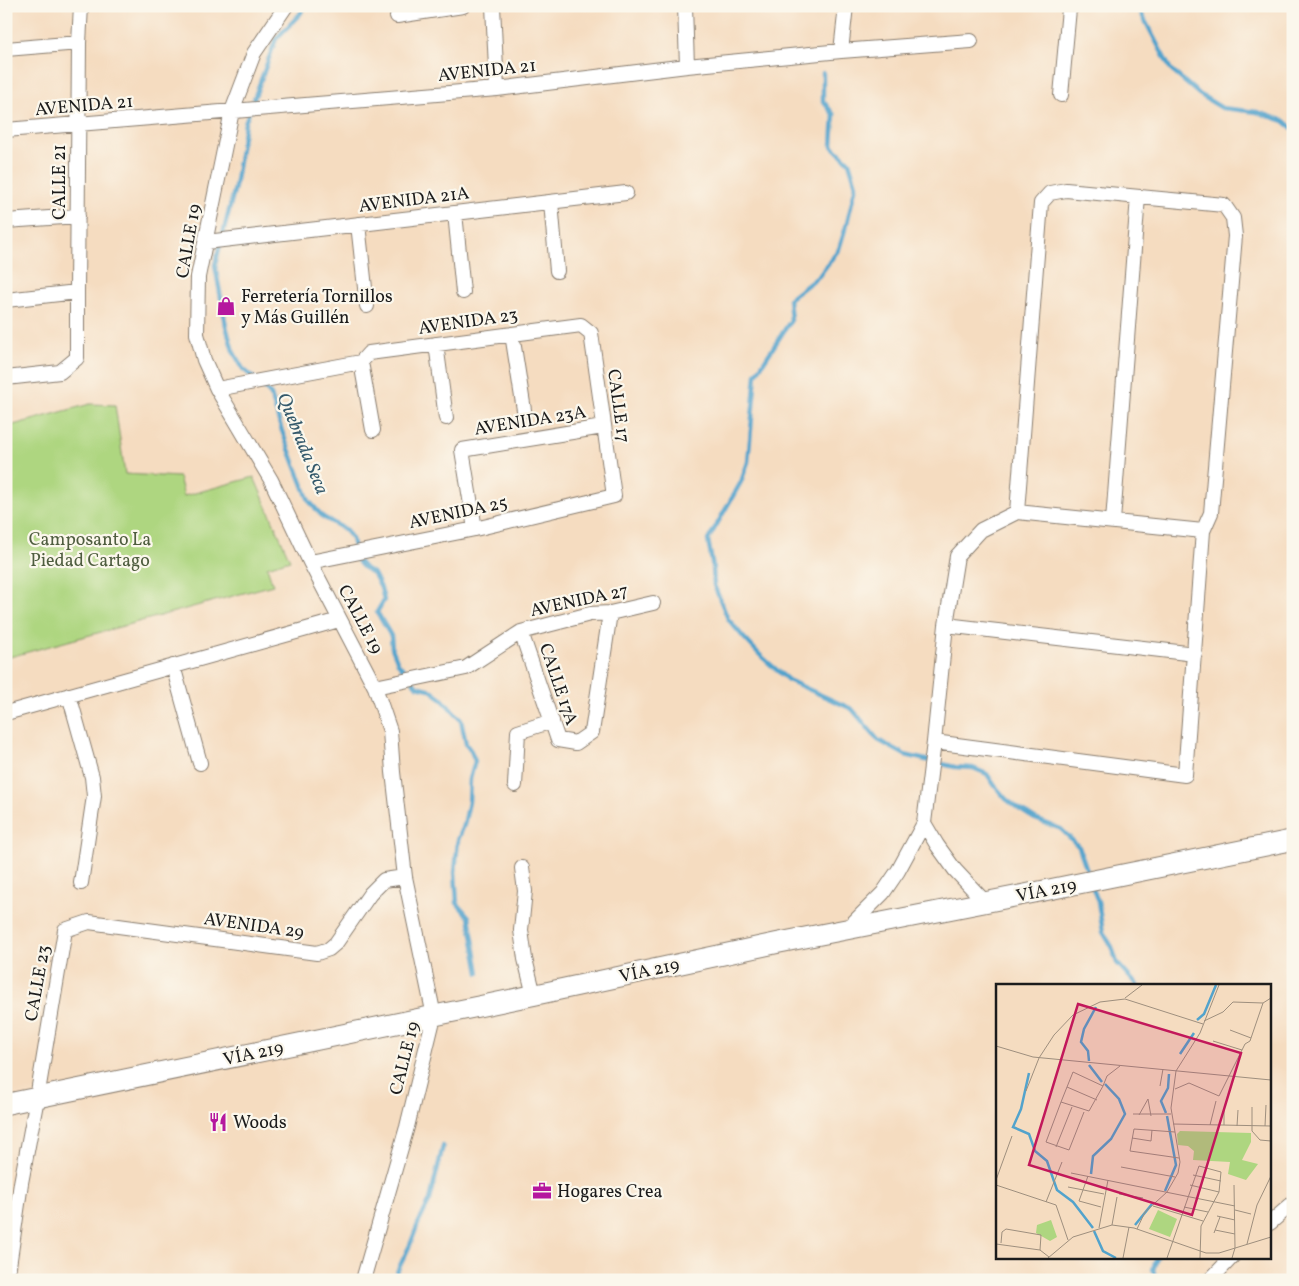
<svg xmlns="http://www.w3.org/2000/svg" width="1299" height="1286" viewBox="0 0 1299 1286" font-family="Vollkorn,serif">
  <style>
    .green { fill: #aed680; stroke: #65794e }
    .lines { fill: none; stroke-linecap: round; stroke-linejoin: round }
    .stream { stroke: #52a3cc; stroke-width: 4.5 }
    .minor-casing { stroke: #887c6e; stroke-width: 16 }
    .secondary-casing { stroke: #887c6e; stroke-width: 22 }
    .minor { stroke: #fff; stroke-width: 14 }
    .secondary { stroke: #fff; stroke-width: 20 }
    .labels { text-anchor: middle; stroke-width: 4.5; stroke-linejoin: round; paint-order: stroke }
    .street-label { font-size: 18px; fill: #1c1c1c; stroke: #fbf7ec }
    .poi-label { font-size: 18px; fill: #1c1c1c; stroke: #fbf7ec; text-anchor: start }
    .park-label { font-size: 18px; fill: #4f5d3f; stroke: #fbf7ec }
    .water-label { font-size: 19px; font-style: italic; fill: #34596b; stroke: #fbf7ec }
    .inset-river { fill: none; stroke: #52a3cc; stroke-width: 2.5 }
    .inset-road { fill: none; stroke: #9e8f7e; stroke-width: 1 }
    .view { fill: #c2185b; fill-opacity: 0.15; stroke: #c2185b; stroke-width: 2.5 }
    .inset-edge { fill: none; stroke: #1c1c1c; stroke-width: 2.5 }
  </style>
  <rect width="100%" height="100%" fill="#fbf7ec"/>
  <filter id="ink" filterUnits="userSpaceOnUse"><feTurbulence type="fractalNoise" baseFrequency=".02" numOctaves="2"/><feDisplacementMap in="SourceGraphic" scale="10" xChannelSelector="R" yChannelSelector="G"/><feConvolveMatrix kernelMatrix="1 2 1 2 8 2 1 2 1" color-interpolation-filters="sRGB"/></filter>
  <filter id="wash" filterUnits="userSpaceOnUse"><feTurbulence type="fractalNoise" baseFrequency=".0096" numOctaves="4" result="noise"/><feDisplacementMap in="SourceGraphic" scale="20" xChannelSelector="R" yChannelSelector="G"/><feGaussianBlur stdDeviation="1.12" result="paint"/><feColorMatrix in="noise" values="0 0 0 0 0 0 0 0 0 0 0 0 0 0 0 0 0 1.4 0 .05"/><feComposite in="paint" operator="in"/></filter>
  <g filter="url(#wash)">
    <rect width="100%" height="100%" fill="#f5dcc0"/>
    <path class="green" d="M 90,404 L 115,405 L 125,474 L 179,477 L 184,496 L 254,477 L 290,560 L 267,567 L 273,585 L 6,658 L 6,427 Z"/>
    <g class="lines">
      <path class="stream" d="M 1136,6 L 1141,13 L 1171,70 L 1199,94 L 1222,108 L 1257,112 L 1284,121 L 1293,129
        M 823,73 L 823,101 L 834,115 L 832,146 L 849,162 L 856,185 L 847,223 L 839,249 L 819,276 L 789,299 L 791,320 L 756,374 L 748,462 L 741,482 L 708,540 L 713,568 L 714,585 L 728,619 L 745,639 L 761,656 L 788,680 L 852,709 L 878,740 L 905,755 L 955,767 L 973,768 L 987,774 L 995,786 L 1006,799 L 1019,809 L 1035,819 L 1061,829 L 1079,847 L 1089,876
        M 254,378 L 243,369 L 233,351 L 226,326 L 215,265 L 235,187 L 245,123 L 276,39 L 300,14 L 305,6
        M 260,383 L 271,395 L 282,431 L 309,501 L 323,517 L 346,530 L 352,539 L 357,560 L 363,567 L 374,574 L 381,588 L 384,600 L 377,612 L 391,636 L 392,648 L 398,663 L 417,686 L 429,689 L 441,698 L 461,720 L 466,744 L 471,751 L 475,761 L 470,779 L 469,802 L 464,825 L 458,840 L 455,872 L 457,903 L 469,917 L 479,973
        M 1092,886 L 1098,902 L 1103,932 L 1112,947 L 1117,963 L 1137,985
        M 393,1280 L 410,1245 L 418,1224 L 430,1200 L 443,1146
        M 1156,1280 L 1153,1270 L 1157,1257"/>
    </g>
  </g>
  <g filter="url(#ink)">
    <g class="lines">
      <g class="minor-casing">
        <path id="minor" d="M 286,6 L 254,53 L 232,111 L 198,277 L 197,334 L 204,360 L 217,389 L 271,480 L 310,562 L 375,687 L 390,731 L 393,772 L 405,877 L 434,1016 L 407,1127 L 363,1280
          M 493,6 L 497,89
          M 685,6 L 687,66
          M 397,16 L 463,6
          M 6,49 L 79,43
          M 841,51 L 846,6
          M 1061,95 L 1069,9 L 1073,6
          M 6,130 L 497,89 L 687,66 L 841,51 L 971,41
          M 551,202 L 557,271
          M 455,213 L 463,292
          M 6,221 L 78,216
          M 358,224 L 367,306
          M 206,242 L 626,193
          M 6,300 L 77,292
          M 512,334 L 524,410
          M 436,344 L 446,418
          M 361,362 L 373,430
          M 6,378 L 60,372 L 77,358 L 77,292 L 79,43 L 81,6
          M 217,389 L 361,362 L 369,353 L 581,325 L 591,333 L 614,496 L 475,529 L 310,562
          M 1017,512 L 1041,203 L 1050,193 L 1066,190 L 1224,205 L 1233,218 L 1235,236 L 1211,513 L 1203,531
          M 1113,521 L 1138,197
          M 475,529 L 462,450 L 603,427
          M 946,625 L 1195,654
          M 521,632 L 558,740 L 576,743 L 592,732 L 610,613
          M 173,666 L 200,763
          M 375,687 L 466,668 L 521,632 L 590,614 L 610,613 L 653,603
          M 69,695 L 92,777 L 94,796 L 81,883
          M 6,713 L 339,620
          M 515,785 L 518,732 L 552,721
          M 924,823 L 937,845 L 955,870 L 985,902
          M 522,868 L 525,891 L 521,930 L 525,959 L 534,995
          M 847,929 L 883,893 L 898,871 L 924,823 L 934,742 L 1185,775 L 1203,531 L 1017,512 L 981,530 L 957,556 L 946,625 L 934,742
          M 1270,1223 L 1293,1203
          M 7,1280 L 21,1183 L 37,1098 L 65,930 L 89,922 L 317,953 L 329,949 L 336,943 L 370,894 L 384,880 L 405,877
          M 1210,1280 L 1232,1257"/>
      </g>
      <g class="secondary-casing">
        <path id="secondary" d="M 6,1104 L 534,995 L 777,943 L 1027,894 L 1293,840"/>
      </g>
      <use href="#minor" class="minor"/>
      <use href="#secondary" class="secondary"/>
    </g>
  </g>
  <defs>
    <g id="shop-bare" transform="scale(1.5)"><path d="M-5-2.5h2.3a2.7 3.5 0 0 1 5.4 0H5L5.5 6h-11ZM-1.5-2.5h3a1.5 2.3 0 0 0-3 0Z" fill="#b5179e" stroke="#fbf7ec" stroke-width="2.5" paint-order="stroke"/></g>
    <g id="restaurant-bare" transform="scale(1.5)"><path d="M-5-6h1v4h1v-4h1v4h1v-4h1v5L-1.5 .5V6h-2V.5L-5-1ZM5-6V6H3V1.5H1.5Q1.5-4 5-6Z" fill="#b5179e" stroke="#fbf7ec" stroke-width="2.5" paint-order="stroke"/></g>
    <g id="office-bare" transform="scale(1.5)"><path d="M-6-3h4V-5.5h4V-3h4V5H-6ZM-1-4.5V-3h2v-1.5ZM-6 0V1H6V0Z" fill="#b5179e" stroke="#fbf7ec" stroke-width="2.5" paint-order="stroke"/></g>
  </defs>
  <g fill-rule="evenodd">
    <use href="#shop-bare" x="226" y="306"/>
    <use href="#restaurant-bare" x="218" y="1122"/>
    <use href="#office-bare" x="542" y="1191"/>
  </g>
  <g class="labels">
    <g class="street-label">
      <text transform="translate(487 70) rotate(-6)" y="6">AVENIDA 21</text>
      <text transform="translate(84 105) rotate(-5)" y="6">AVENIDA 21</text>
      <text transform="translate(59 182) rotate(-90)" y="6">CALLE 21</text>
      <text transform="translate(414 199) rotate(-7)" y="6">AVENIDA 21A</text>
      <text transform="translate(188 241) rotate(-80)" y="6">CALLE 19</text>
      <text transform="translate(468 321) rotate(-8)" y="6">AVENIDA 23</text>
      <text transform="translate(619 406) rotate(82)" y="6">CALLE 17</text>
      <text transform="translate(530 420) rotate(-9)" y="6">AVENIDA 23A</text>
      <text transform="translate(458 512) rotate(-12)" y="6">AVENIDA 25</text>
      <text transform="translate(579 600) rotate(-12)" y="6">AVENIDA 27</text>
      <text transform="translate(361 619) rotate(62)" y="6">CALLE 19</text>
      <text transform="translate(559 684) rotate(71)" y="6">CALLE 17A</text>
      <text transform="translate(1046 890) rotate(-11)" y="6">VÍA 219</text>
      <text transform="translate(254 925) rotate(8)" y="6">AVENIDA 29</text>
      <text transform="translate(649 970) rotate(-12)" y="6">VÍA 219</text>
      <text transform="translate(37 983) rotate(-80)" y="6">CALLE 23</text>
      <text transform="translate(253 1053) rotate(-12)" y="6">VÍA 219</text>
      <text transform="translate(404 1058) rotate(-76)" y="6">CALLE 19</text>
    </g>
    <g class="poi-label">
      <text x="241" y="302">Ferretería Tornillos<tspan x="241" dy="21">y Más Guillén</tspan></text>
      <text x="233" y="1128">Woods</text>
      <text x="557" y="1197">Hogares Crea</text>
    </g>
    <g class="park-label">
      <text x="90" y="545">Camposanto La<tspan x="90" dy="21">Piedad Cartago</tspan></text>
    </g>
    <g class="water-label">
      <text transform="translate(304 443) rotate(68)" y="7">Quebrada Seca</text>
    </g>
  </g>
  <g transform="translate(996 984)">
    <rect width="275" height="275" fill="#f5dcc0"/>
    <path d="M 184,147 L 255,149 L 255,158 L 246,176 L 262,180 L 250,196 L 232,190 L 234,178 L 197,176 L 198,167 L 192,162 L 182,161 L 181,150 ZM 162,226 L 181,235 L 174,253 L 153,245 ZM 55,236 L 61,253 L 54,257 L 40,249 L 41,241 Z" fill="#aed680"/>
    <path class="inset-river" d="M 201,36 L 208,30 L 220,1M 184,70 L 198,49M 93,77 L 92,67 L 85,58 L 88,45 L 100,23M 93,81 L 106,98M 33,89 L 25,125 L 17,143 L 33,150 L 39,167 L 51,177 L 61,206 L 77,218 L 97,244M 170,129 L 165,117 L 172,104 L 173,90M 95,190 L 97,172 L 115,155 L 129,130 L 123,115 L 109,100M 169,207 L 180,181 L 171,132M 139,241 L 156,220M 98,247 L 107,267 L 120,274"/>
    <path class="inset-road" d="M 129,14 L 146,1M 208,37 L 227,28 L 237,18 L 267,19 L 275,14M 234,46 L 255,54M 217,57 L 246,66M 0,62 L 37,73 L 275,96M 107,102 L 93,127 L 65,118 L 77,88 L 107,102 L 111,92 L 124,82M 164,102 L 167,85M 71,103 L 101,116M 179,105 L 193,99 L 223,112 L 249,60 L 254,57 L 267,19M 30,107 L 43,74 L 58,51 L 77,31 L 104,18 L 129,15 L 207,40M 65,118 L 50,158 L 73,166 L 88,128M 256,123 L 256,147 L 264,156 L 275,157M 137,130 L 175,130M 143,131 L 152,115 L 155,132M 177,140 L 275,142M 214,141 L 220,117M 228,141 L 228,124M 241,142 L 242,126M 269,142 L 270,121M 179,148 L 138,145 L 134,167 L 183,174M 136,154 L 155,157 L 156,146M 60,163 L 76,123M 125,183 L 179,193M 75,189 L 239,222M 197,191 L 225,197M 92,192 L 83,217 L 105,223M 0,196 L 16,152M 0,201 L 60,221 L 72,256M 194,201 L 223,208M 72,203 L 108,210M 123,210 L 147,214M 50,218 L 66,178M 157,222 L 207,237M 188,223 L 212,228M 239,226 L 255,230M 221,232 L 239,236M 116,241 L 121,213M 103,244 L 112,196M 141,245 L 149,228 L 171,208 L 182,189 L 184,178 L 175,124 L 180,87 L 204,49 L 223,1M 219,246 L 239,250M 218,249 L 224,233M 5,259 L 6,248 L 10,245 L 45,251 L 44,266M 0,260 L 44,266 L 53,273M 251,260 L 261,221 L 275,192M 52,274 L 77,253 L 116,241 L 138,244 L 210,269 L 223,269 L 275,253M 127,274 L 133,243M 171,274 L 203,182 L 225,188 L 223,208 L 205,242 L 204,274M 236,274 L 239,264 L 238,201"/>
    <path class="view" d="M 82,20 L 245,69 L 196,231 L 33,181 Z"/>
    <rect width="275" height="275" class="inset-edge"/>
  </g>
  <rect width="1299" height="1286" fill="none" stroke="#fbf7ec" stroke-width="25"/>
</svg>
